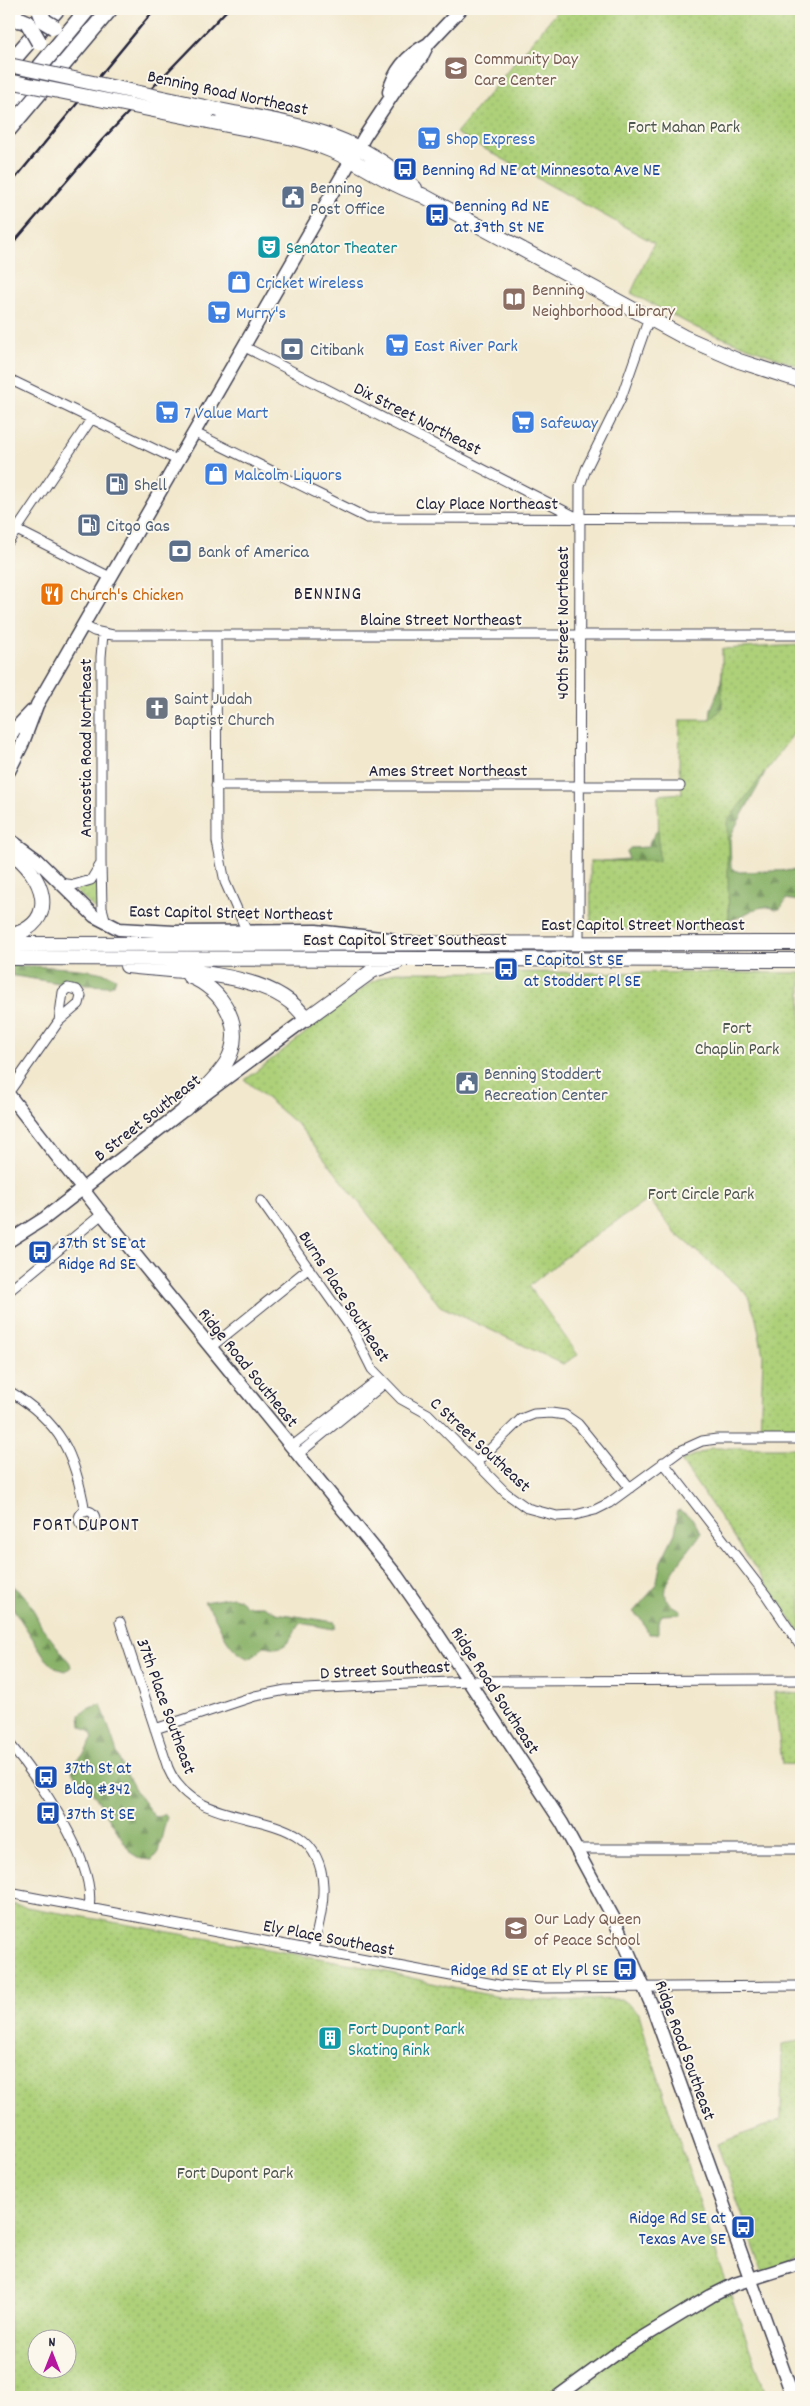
<svg xmlns="http://www.w3.org/2000/svg" width="810" height="2406" viewBox="0 0 810 2406" font-family="Dekko,sans-serif">
  <style>
    .forest { fill: url(#forest-firs); stroke: #566a52 }
    .park { fill: url(#park-dots); stroke: #68795a; fill-rule: evenodd }
    .lines { fill: none; stroke-linecap: round; stroke-linejoin: round }
    .minor-casing { stroke: #414051; stroke-width: 11 }
    .secondary-casing { stroke: #414051; stroke-width: 15 }
    .primary-casing { stroke: #414051; stroke-width: 16 }
    .motorway-casing { stroke: #414051; stroke-width: 18 }
    .minor { stroke: #fff; stroke-width: 9 }
    .secondary { stroke: #fff; stroke-width: 12 }
    .primary { stroke: #fff; stroke-width: 14 }
    .motorway { stroke: #fff; stroke-width: 15 }
    .rail { stroke: #22223b; stroke-width: 2.5 }
    .primary-bridge-casing { stroke: #414051; stroke-width: 16; stroke-linecap: butt }
    .motorway-bridge-casing { stroke: #414051; stroke-width: 18; stroke-linecap: butt }
    .primary-bridge { stroke: #fff; stroke-width: 14 }
    .motorway-bridge { stroke: #fff; stroke-width: 15 }
    .labels { text-anchor: middle; stroke-width: 4; stroke-linejoin: round; paint-order: stroke }
    .education-label { font-size: 18px; fill: #785e54; stroke: #fbf7ec; text-anchor: start }
    .street-label { font-size: 18px; fill: #22223b; stroke: #fbf7ec }
    .park-label { font-size: 18px; fill: #4c564e; stroke: #fbf7ec }
    .shop-label { font-size: 18px; fill: #366cbe; stroke: #fbf7ec; text-anchor: start }
    .transit-label { font-size: 18px; fill: #164399; stroke: #fbf7ec; text-anchor: start }
    .service-label { font-size: 18px; fill: #4e5e75; stroke: #fbf7ec; text-anchor: start }
    .culture-label { font-size: 18px; fill: #0d838f; stroke: #fbf7ec; text-anchor: start }
    .food-label { font-size: 18px; fill: #c56008; stroke: #fbf7ec; text-anchor: start }
    .worship-label { font-size: 18px; fill: #5b616d; stroke: #fbf7ec; text-anchor: start }
    .neighbourhood-label { font-size: 19px; letter-spacing: 1px; fill: #22223b; stroke: #fbf7ec }
  </style>
  <defs>
    <pattern id="forest-firs" width="22" height="20" patternUnits="userSpaceOnUse" patternTransform="scale(1.25)"><rect width="22" height="20" fill="#8ab269"/><path d="M5 1l3.5 6h-7zM16 11l3.5 6h-7z" fill="#709058"/></pattern>
    <pattern id="park-dots" width="8" height="8" patternUnits="userSpaceOnUse" patternTransform="scale(1.25)"><rect width="8" height="8" fill="#add079"/><path d="M2 2h.1M6 6h.1" fill="none" stroke="#95b26a" stroke-width="1.8" stroke-linecap="round"/></pattern>
  </defs>
  <rect width="100%" height="100%" fill="#fbf7ec"/>
  <filter id="ink" filterUnits="userSpaceOnUse"><feTurbulence type="fractalNoise" baseFrequency=".02" numOctaves="2"/><feDisplacementMap in="SourceGraphic" scale="10" xChannelSelector="R" yChannelSelector="G"/><feConvolveMatrix kernelMatrix="1 2 1 2 8 2 1 2 1" color-interpolation-filters="sRGB"/></filter>
  <filter id="wash" filterUnits="userSpaceOnUse"><feTurbulence type="fractalNoise" baseFrequency=".0096" numOctaves="4" result="noise"/><feDisplacementMap in="SourceGraphic" scale="20" xChannelSelector="R" yChannelSelector="G"/><feGaussianBlur stdDeviation="1.12" result="paint"/><feColorMatrix in="noise" values="0 0 0 0 0 0 0 0 0 0 0 0 0 0 0 0 0 1.4 0 .05"/><feComposite in="paint" operator="in"/></filter>
  <g filter="url(#wash)">
    <rect width="100%" height="100%" fill="#f2e8ce"/>
    <path class="forest" d="M 724,658 L 769,763 L 760,783 L 733,831 L 730,840 L 731,868 L 739,872 L 801,870 L 801,905 L 798,901 L 786,899 C 784,902 782,908 779,909 C 776,910 769,906 764,907 C 750,908 742,919 728,920 L 603,861 L 628,859 L 627,851 L 630,848 L 648,847 C 654,829 673,813 683,796 C 695,776 702,744 710,721 L 711,709 L 720,687 Z
      M 9,965 C 33,967 96,966 116,978 L 114,984 L 110,986 L 85,985 L 72,981 L 59,983 L 9,975 Z
      M 679,1510 L 692,1518 L 701,1533 C 693,1548 652,1586 670,1604 C 673,1607 678,1608 681,1610 L 680,1614 L 662,1615 L 658,1622 L 658,1634 L 649,1634 L 641,1619 L 633,1612 L 656,1586 L 661,1561 L 675,1533 L 677,1521 L 676,1512 Z
      M 9,1583 L 28,1599 L 41,1626 L 70,1663 L 71,1667 L 66,1671 L 55,1668 L 46,1659 L 9,1602 Z
      M 233,1597 L 239,1599 L 247,1606 L 264,1606 L 276,1613 L 335,1622 L 335,1626 L 333,1629 L 301,1623 C 292,1630 292,1647 276,1648 C 273,1648 268,1646 264,1646 L 253,1657 L 247,1658 C 221,1645 221,1619 204,1602 Z
      M 101,1704 L 120,1762 L 137,1793 L 154,1816 L 158,1817 L 165,1814 L 167,1816 L 158,1852 L 152,1860 L 141,1859 L 131,1853 L 92,1791 L 73,1773 L 71,1764 L 84,1754 L 93,1738 L 91,1733 L 81,1726 L 80,1715 L 87,1709 Z"/>
    <path class="park" d="M 559,9 L 801,9 L 801,367 L 697,328 L 631,293 L 654,243 L 456,133 Z
      M 801,645 L 801,724 L 727,822 L 729,930 L 591,929 L 590,861 L 659,861 L 658,795 L 682,793 L 679,766 L 680,720 L 711,720 L 722,709 L 722,649 Z
      M 98,877 L 99,909 L 96,910 L 75,890 L 88,886 Z
      M 395,972 L 801,973 L 801,1433 L 760,1433 L 763,1355 L 756,1318 L 747,1294 L 675,1233 L 649,1199 L 574,1250 L 529,1286 L 578,1355 L 563,1364 L 440,1306 L 299,1126 L 245,1080 L 371,982 Z
      M 711,1448 L 801,1448 L 801,1634 L 681,1461 Z
      M 774,1692 L 801,1694 L 801,1765 L 782,1764 Z
      M 9,1904 L 358,1965 L 453,1988 L 505,1998 L 551,2001 L 621,1999 L 639,2013 L 647,2043 L 716,2253 L 767,2397 L 9,2397 ZM 38,2338 L 68,2338 L 68,2368 L 38,2368 Z
      M 801,2041 L 801,2256 L 763,2273 L 717,2144 L 781,2120 L 782,2044 Z"/>
  </g>
  <g filter="url(#ink)">
    <g class="lines">
      <g class="minor-casing">
        <path id="minor" d="M 243,346 L 576,517
          M 9,379 L 177,460
          M 193,432 L 367,518 L 801,519
          M 9,526 L 110,577
          M 9,541 L 92,418
          M 83,625 L 94,631 L 113,635 L 801,635
          M 103,634 L 101,657 L 101,862 L 102,908 L 106,923
          M 216,635 L 217,842 L 225,882 L 247,932
          M 216,786 L 680,786
          M 60,883 L 74,885 L 91,880 L 100,865
          M 579,942 L 580,486 L 586,469 L 621,398 L 649,318
          M 9,1092 L 59,1021 L 79,1004 L 81,996 L 77,990 L 68,988 L 63,992 L 59,1021
          M 261,1201 L 353,1331 L 372,1369 L 401,1399 L 428,1414 L 506,1493 L 527,1508 L 557,1516 L 575,1515 L 595,1510 L 609,1503 L 680,1451 L 702,1441 L 717,1439 L 801,1439
          M 9,1291 L 102,1214
          M 211,1347 L 309,1268
          M 9,1391 C 61,1422 75,1454 85,1512
          M 291,1447 L 380,1378
          M 297,1455 L 385,1383
          M 663,1462 L 766,1595 L 801,1647
          M 476,1463 L 521,1419 L 534,1414 L 551,1413 L 565,1415 L 578,1424 L 630,1488
          M79 1519a8 8 0 1 1 16 0a8 8 0 1 1-16 0Z
          M 120,1622 L 168,1768 C 200,1844 319,1793 323,1886 C 324,1907 317,1930 313,1950
          M 155,1729 L 255,1696 L 286,1690 L 469,1681 L 801,1680
          M 9,1743 C 37,1778 97,1861 89,1908
          M 577,1849 L 801,1849
          M 9,1893 L 499,1985 L 541,1988 L 801,1986"/>
      </g>
      <g class="secondary-casing">
        <path id="secondary" d="M 389,92 C 394,70 409,54 428,44
          M 9,740 L 14,730 L 32,711
          M 9,771 L 22,745 L 37,705 L 365,136 L 399,85 L 421,58 L 428,44 L 461,9
          M 9,839 L 35,858 L 94,916 L 119,929 L 174,932 L 316,931 L 390,939
          M 9,1095 L 102,1214 L 397,1576 L 437,1633 L 562,1823 L 613,1917 L 652,2006 L 793,2397
          M 9,1241 L 45,1218 L 185,1109 L 306,1019
          M 557,2397 L 620,2351 L 711,2296 L 735,2284 L 801,2263"/>
      </g>
      <g class="primary-casing">
        <path id="primary" d="M 9,12 L 16,9
          M 219,110 C 296,125 354,131 415,188
          M 208,121 C 248,130 292,134 330,150 C 362,163 389,185 422,195 L 684,337 L 739,361 L 801,381
          M 9,851 C 44,874 62,923 9,936
          M 9,944 L 801,943
          M 9,958 L 801,960
          M 127,966 C 178,972 275,970 306,1019 L 372,971 L 397,962
          M 185,1109 C 198,1094 215,1080 226,1063 C 247,1028 223,989 189,976"/>
      </g>
      <g class="motorway-casing">
        <path id="motorway" d="M 9,19 L 21,20 L 28,23
          M 9,64 L 57,9
          M 9,104 L 88,9
          M 9,129 L 110,9"/>
      </g>
      <use href="#minor" class="minor"/>
      <use href="#secondary" class="secondary"/>
      <use href="#primary" class="primary"/>
      <use href="#motorway" class="motorway"/>
      <path class="rail" d="M 9,186 L 155,9
        M 9,248 L 102,140 L 228,9"/>
      <g class="primary-bridge-casing">
        <path id="primary-bridge" d="M 9,65 L 219,110
          M 9,81 L 208,121"/>
      </g>
      <g class="motorway-bridge-casing">
        <path id="motorway-bridge" d="M 40,11 L 44,21 L 54,27
          M 28,23 L 39,42"/>
      </g>
      <use href="#primary-bridge" class="primary-bridge"/>
      <use href="#motorway-bridge" class="motorway-bridge"/>
    </g>
  </g>
  <defs>
    <g id="school-square" transform="scale(1.25)"><rect x="-9" y="-9" width="18" height="18" rx="4" fill="#8d6e63" stroke="#fbf7ec"/><path d="M0-5L7-2L0 1L-7-2ZM-4 1L0 2.5L4 1V4Q0 6-4 4Z" fill="#fff"/></g>
    <g id="supermarket-square" transform="scale(1.25)"><rect x="-9" y="-9" width="18" height="18" rx="4" fill="#3f7fe0" stroke="#fbf7ec"/><path d="M-6-5.5h2.5l.6 2H6L4.5 2H-2.5L-4.4-4H-6ZM-1.5 3.2a1.3 1.3 0 1 0 .1 0ZM3 3.2a1.3 1.3 0 1 0 .1 0Z" fill="#fff"/></g>
    <g id="bus-square" transform="scale(1.25)"><rect x="-9" y="-9" width="18" height="18" rx="4" fill="#1a4fb4" stroke="#fbf7ec"/><path d="M-5-6H5V4H4V6H2V4H-2V6H-4V4H-5ZM-3.5-4V0h7V-4ZM-3.5 1.2v1.5H-2V1.2ZM2 1.2v1.5H3.5V1.2Z" fill="#fff"/></g>
    <g id="civic-square" transform="scale(1.25)"><rect x="-9" y="-9" width="18" height="18" rx="4" fill="#5c6f8a" stroke="#fbf7ec"/><path d="M-.6-6.5H3V-4.5H.6V-3L4-1V1h2V6H-6V1h2V-1L-.6-3ZM-1.2 2.5V6h2.4V2.5Z" fill="#fff"/></g>
    <g id="theatre-square" transform="scale(1.25)"><rect x="-9" y="-9" width="18" height="18" rx="4" fill="#0f9aa8" stroke="#fbf7ec"/><path d="M-5-5.5Q0-4 5-5.5V0Q5 5 0 6Q-5 5-5 0ZM-3.3-2.5H-1v1.5H-3.3ZM1-2.5H3.3v1.5H1ZM-2.8 1Q0 5.5 2.8 1Z" fill="#fff"/></g>
    <g id="shop-square" transform="scale(1.25)"><rect x="-9" y="-9" width="18" height="18" rx="4" fill="#3f7fe0" stroke="#fbf7ec"/><path d="M-5-2.5h2.3a2.7 3.5 0 0 1 5.4 0H5L5.5 6h-11ZM-1.5-2.5h3a1.5 2.3 0 0 0-3 0Z" fill="#fff"/></g>
    <g id="library-square" transform="scale(1.25)"><rect x="-9" y="-9" width="18" height="18" rx="4" fill="#8d6e63" stroke="#fbf7ec"/><path d="M-6-4Q-3-5.5-.7-3.5V5Q-3 3-6 4ZM6-4Q3-5.5 .7-3.5V5Q3 3 6 4Z" fill="#fff"/></g>
    <g id="bank-square" transform="scale(1.25)"><rect x="-9" y="-9" width="18" height="18" rx="4" fill="#5c6f8a" stroke="#fbf7ec"/><path d="M-6-4H6V4H-6ZM0-2.3a2.3 2.3 0 1 0 0 4.6a2.3 2.3 0 1 0 0-4.6Z" fill="#fff"/></g>
    <g id="fuel-square" transform="scale(1.25)"><rect x="-9" y="-9" width="18" height="18" rx="4" fill="#5c6f8a" stroke="#fbf7ec"/><path d="M-5.5-6h7V0h2V4h1.3V-2.5L3-4.5l.8-.8L6-3V5H2.5V1h-1V6h-7ZM-4.2-4.7v3.2H.2V-4.7Z" fill="#fff"/></g>
    <g id="restaurant-square" transform="scale(1.25)"><rect x="-9" y="-9" width="18" height="18" rx="4" fill="#e8710a" stroke="#fbf7ec"/><path d="M-5-6h1v4h1v-4h1v4h1v-4h1v5L-1.5 .5V6h-2V.5L-5-1ZM5-6V6H3V1.5H1.5Q1.5-4 5-6Z" fill="#fff"/></g>
    <g id="church-square" transform="scale(1.25)"><rect x="-9" y="-9" width="18" height="18" rx="4" fill="#6b7280" stroke="#fbf7ec"/><path d="M-1.2-6h2.4v3.5h3.3v2.4h-3.3V6h-2.4V-.1h-3.3v-2.4h3.3Z" fill="#fff"/></g>
    <g id="building-square" transform="scale(1.25)"><rect x="-9" y="-9" width="18" height="18" rx="4" fill="#0f9aa8" stroke="#fbf7ec"/><path d="M-4-6H4V6H1V3H-1V6H-4ZM-2.5-4.3h1.7v1.8h-1.7ZM.8-4.3h1.7v1.8H.8ZM-2.5-1h1.7V.8h-1.7ZM.8-1h1.7V.8H.8Z" fill="#fff"/></g>
  </defs>
  <g fill-rule="evenodd">
    <use href="#school-square" x="456" y="68"/>
    <use href="#supermarket-square" x="429" y="138"/>
    <use href="#bus-square" x="405" y="169"/>
    <use href="#civic-square" x="293" y="197"/>
    <use href="#bus-square" x="437" y="215"/>
    <use href="#theatre-square" x="269" y="247"/>
    <use href="#shop-square" x="239" y="282"/>
    <use href="#library-square" x="514" y="299"/>
    <use href="#supermarket-square" x="219" y="312"/>
    <use href="#supermarket-square" x="397" y="345"/>
    <use href="#bank-square" x="292" y="349"/>
    <use href="#supermarket-square" x="167" y="412"/>
    <use href="#supermarket-square" x="523" y="422"/>
    <use href="#shop-square" x="216" y="474"/>
    <use href="#fuel-square" x="117" y="484"/>
    <use href="#fuel-square" x="89" y="525"/>
    <use href="#bank-square" x="180" y="551"/>
    <use href="#restaurant-square" x="52" y="594"/>
    <use href="#church-square" x="157" y="708"/>
    <use href="#bus-square" x="506" y="969"/>
    <use href="#civic-square" x="467" y="1083"/>
    <use href="#bus-square" x="40" y="1252"/>
    <use href="#bus-square" x="46" y="1777"/>
    <use href="#bus-square" x="48" y="1813"/>
    <use href="#school-square" x="516" y="1928"/>
    <use href="#bus-square" x="625" y="1969"/>
    <use href="#building-square" x="330" y="2038"/>
    <use href="#bus-square" x="743" y="2227"/>
  </g>
  <g class="labels">
    <g class="education-label">
      <text x="474" y="64">Community Day<tspan x="474" dy="21">Care Center</tspan></text>
      <text x="532" y="295">Benning<tspan x="532" dy="21">Neighborhood Library</tspan></text>
      <text x="534" y="1924">Our Lady Queen<tspan x="534" dy="21">of Peace School</tspan></text>
    </g>
    <g class="street-label">
      <text transform="translate(228 92) rotate(12)" y="6">Benning Road Northeast</text>
      <text transform="translate(418 418) rotate(27)" y="6">Dix Street Northeast</text>
      <text x="487" y="509">Clay Place Northeast</text>
      <text x="441" y="625">Blaine Street Northeast</text>
      <text transform="translate(562 623) rotate(-90)" y="6">40th Street Northeast</text>
      <text transform="translate(85 748) rotate(-90)" y="6">Anacostia Road Northeast</text>
      <text x="448" y="776">Ames Street Northeast</text>
      <text transform="translate(231 912) rotate(1)" y="6">East Capitol Street Northeast</text>
      <text x="643" y="930">East Capitol Street Northeast</text>
      <text x="405" y="945">East Capitol Street Southeast</text>
      <text transform="translate(147 1117) rotate(-38)" y="6">B Street Southeast</text>
      <text transform="translate(345 1296) rotate(57)" y="6">Burns Place Southeast</text>
      <text transform="translate(249 1367) rotate(51)" y="6">Ridge Road Southeast</text>
      <text transform="translate(481 1444) rotate(43)" y="6">C Street Southeast</text>
      <text transform="translate(385 1669) rotate(-3)" y="6">D Street Southeast</text>
      <text transform="translate(496 1690) rotate(57)" y="6">Ridge Road Southeast</text>
      <text transform="translate(167 1706) rotate(70)" y="6">37th Place Southeast</text>
      <text transform="translate(329 1937) rotate(11)" y="6">Ely Place Southeast</text>
      <text transform="translate(686 2050) rotate(70)" y="6">Ridge Road Southeast</text>
    </g>
    <g class="park-label">
      <text x="684" y="132">Fort Mahan Park</text>
      <text x="737" y="1033">Fort<tspan x="737" dy="21">Chaplin Park</tspan></text>
      <text x="701" y="1199">Fort Circle Park</text>
      <text x="235" y="2178">Fort Dupont Park</text>
    </g>
    <g class="shop-label">
      <text x="446" y="144">Shop Express</text>
      <text x="256" y="288">Cricket Wireless</text>
      <text x="236" y="318">Murry's</text>
      <text x="414" y="351">East River Park</text>
      <text x="184" y="418">7 Value Mart</text>
      <text x="540" y="428">Safeway</text>
      <text x="234" y="480">Malcolm Liquors</text>
    </g>
    <g class="transit-label">
      <text x="422" y="175">Benning Rd NE at Minnesota Ave NE</text>
      <text x="454" y="211">Benning Rd NE<tspan x="454" dy="21">at 39th St NE</tspan></text>
      <text x="524" y="965">E Capitol St SE<tspan x="524" dy="21">at Stoddert Pl SE</tspan></text>
      <text x="58" y="1248">37th St SE at<tspan x="58" dy="21">Ridge Rd SE</tspan></text>
      <text x="64" y="1773">37th St at<tspan x="64" dy="21">Bldg #342</tspan></text>
      <text x="66" y="1819">37th St SE</text>
      <text x="608" y="1975" text-anchor="end">Ridge Rd SE at Ely Pl SE</text>
      <text x="726" y="2223" text-anchor="end">Ridge Rd SE at<tspan x="726" dy="21">Texas Ave SE</tspan></text>
    </g>
    <g class="service-label">
      <text x="310" y="193">Benning<tspan x="310" dy="21">Post Office</tspan></text>
      <text x="310" y="355">Citibank</text>
      <text x="134" y="490">Shell</text>
      <text x="106" y="531">Citgo Gas</text>
      <text x="198" y="557">Bank of America</text>
      <text x="484" y="1079">Benning Stoddert<tspan x="484" dy="21">Recreation Center</tspan></text>
    </g>
    <g class="culture-label">
      <text x="286" y="253">Senator Theater</text>
      <text x="348" y="2034">Fort Dupont Park<tspan x="348" dy="21">Skating Rink</tspan></text>
    </g>
    <g class="food-label">
      <text x="70" y="600">Church's Chicken</text>
    </g>
    <g class="worship-label">
      <text x="174" y="704">Saint Judah<tspan x="174" dy="21">Baptist Church</tspan></text>
    </g>
    <g class="neighbourhood-label">
      <text x="328" y="599">BENNING</text>
      <text x="86" y="1530">FORT DUPONT</text>
    </g>
  </g>
  <rect width="810" height="2406" fill="none" stroke="#fbf7ec" stroke-width="30"/>
  <g transform="translate(52 2354)"><circle r="24" fill="#fbf7ec" stroke="#a4a2a5"/>
  <path d="M0-4L9 19L0 12L-9 19Z" fill="#b5179e"/>
  <text y="-8" font-size="14" font-weight="bold" text-anchor="middle" fill="#22223b">N</text>
  </g>
</svg>
